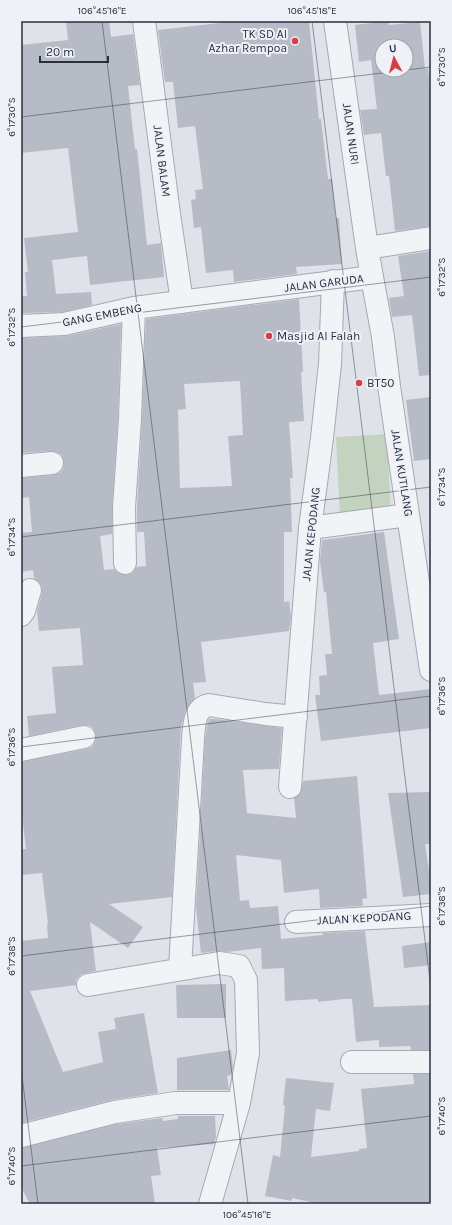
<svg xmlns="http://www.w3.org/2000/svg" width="452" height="1225" viewBox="0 0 452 1225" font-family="Karla,sans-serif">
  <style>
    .green { fill: #c3d3c0 }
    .building { fill: #b6bbc6; fill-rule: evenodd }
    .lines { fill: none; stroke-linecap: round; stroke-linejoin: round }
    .minor-casing { stroke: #a4a9b3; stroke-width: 24 }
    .minor { stroke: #f2f3f7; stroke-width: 22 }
    .ticks { fill: none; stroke: #272f41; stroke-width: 1; stroke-opacity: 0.45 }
    .poi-dot { fill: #d43e4b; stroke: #eff1f6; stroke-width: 1.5 }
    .labels { text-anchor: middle; stroke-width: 4; stroke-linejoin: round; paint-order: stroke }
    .poi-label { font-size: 12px; fill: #272f41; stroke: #eff1f6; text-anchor: start }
    .street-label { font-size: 12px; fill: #272f41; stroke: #eff1f6 }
    .neatline { fill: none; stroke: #272f41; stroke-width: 1.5 }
    .ticks-label { font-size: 10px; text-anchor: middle; fill: #272f41 }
  </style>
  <rect width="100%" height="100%" fill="#dfe2e9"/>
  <path class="green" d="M 387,434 L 391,513 L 340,516 L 336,437 Z"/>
  <path class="building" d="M 66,21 L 109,21 L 111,37 L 133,34 L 140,85 L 128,86 L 135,149 L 137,149 L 147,245 L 161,243 L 164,277 L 90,285 L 87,256 L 52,260 L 56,294 L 91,292 L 92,305 L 62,312 L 21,313 L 21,296 L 27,296 L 25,272 L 28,272 L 24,238 L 78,232 L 68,148 L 21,153 L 21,45 L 68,40 Z
    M 237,21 L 309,21 L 319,119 L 321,119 L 328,179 L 332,179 L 336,218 L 339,218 L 342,264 L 296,267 L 297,274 L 234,282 L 233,270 L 206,273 L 201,227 L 194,228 L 191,200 L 196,199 L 195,190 L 203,189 L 195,126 L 178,128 L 173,82 L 165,82 L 158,30 Z
    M 388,21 L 389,25 L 420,22 L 425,69 L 428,68 L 431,93 L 431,226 L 395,231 L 389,176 L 386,176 L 381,133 L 364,135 L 360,110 L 377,109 L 371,60 L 359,62 L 355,25 ZM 382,46 L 406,46 L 406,70 L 382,70 Z
    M 431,251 L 431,375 L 419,376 L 412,315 L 392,317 L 389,298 L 404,296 L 398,256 Z
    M 299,299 L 303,372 L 301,372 L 304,421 L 289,422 L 293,478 L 290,478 L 292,532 L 284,532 L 284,602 L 289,601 L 291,617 L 289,631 L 201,642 L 206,682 L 193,683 L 195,698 L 186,709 L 181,727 L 172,897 L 109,904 L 143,927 L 128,948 L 90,922 L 96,971 L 86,973 L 80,975 L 76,980 L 76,985 L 30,991 L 63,1072 L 103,1062 L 98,1032 L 116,1029 L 114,1018 L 144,1013 L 158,1093 L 112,1100 L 21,1123 L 21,941 L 48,938 L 47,925 L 48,924 L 42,873 L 21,875 L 21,849 L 26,849 L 21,807 L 21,762 L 87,749 L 92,747 L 96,741 L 96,735 L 93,728 L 88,725 L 82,725 L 29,736 L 27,716 L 56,713 L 52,667 L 83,665 L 80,628 L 39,631 L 37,611 L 42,593 L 42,587 L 39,582 L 34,578 L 33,570 L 21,572 L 21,533 L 32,532 L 29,497 L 21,498 L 21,478 L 54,475 L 60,473 L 63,469 L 64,462 L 62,455 L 57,452 L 51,451 L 21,453 L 21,338 L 67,336 L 121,324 L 118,418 L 112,507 L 112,534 L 100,536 L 104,570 L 114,569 L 119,574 L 126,575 L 132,573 L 137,567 L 146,566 L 144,532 L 137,532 L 137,508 L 142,419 L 146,319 ZM 240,381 L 243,435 L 228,436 L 232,486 L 180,488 L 178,410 L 186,409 L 184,384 Z
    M 431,397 L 431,459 L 414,461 L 406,400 Z
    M 384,532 L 399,639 L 373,643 L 379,695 L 431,689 L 431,728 L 321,741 L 315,695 L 320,695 L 319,676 L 327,675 L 325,654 L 332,654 L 326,592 L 324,592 L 320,561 L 322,540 Z
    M 209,719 L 216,719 L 282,728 L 279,769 L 243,770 L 247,813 L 296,818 L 294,798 L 300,794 L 303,781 L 357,776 L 367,898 L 362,899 L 363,906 L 320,908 L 319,889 L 284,893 L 281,860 L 236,855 L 240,901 L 249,900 L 250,908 L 278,906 L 281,939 L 323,935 L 322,933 L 365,931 L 374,1007 L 431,1005 L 431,1050 L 411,1050 L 410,1046 L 379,1047 L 379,1040 L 356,1042 L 352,999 L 344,999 L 318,1002 L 318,999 L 285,1001 L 284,968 L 262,969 L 261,948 L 227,952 L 217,951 L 201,953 L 196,908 L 205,740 L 207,726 Z
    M 431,792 L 431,844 L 425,844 L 431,883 L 431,894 L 403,897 L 388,793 Z
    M 431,942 L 431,965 L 404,968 L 402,946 Z
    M 226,984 L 226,1018 L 177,1018 L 176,985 Z
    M 231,1050 L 233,1067 L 231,1075 L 227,1076 L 229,1090 L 177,1090 L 177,1058 Z
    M 413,1074 L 431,1074 L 431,1204 L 320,1204 L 292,1198 L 292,1201 L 265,1196 L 273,1155 L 280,1157 L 285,1106 L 283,1105 L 286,1078 L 334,1083 L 330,1111 L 316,1109 L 311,1157 L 359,1151 L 359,1149 L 367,1148 L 361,1089 L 414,1084 Z
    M 178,1116 L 215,1116 L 216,1137 L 214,1144 L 157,1148 L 161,1175 L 151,1176 L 155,1204 L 30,1204 L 21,1187 L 21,1148 L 117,1124 L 162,1118 L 163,1121 L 178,1119 Z"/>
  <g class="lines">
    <g class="minor-casing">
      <path id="minor" d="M 144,21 L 169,214 L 182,302
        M 367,248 L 431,238
        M 372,277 L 383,337 L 389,386 L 431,670
        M 21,326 L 64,324 L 134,308 L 372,277 L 367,248 L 335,21
        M 21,466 L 52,463
        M 310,528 L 408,515
        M 125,563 L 124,508 L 130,419 L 134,308
        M 21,615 L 24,611 L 30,590
        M 21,750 L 84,737
        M 290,787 L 310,528 L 322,438 L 330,364 L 333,281
        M 296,922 L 431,915
        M 180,969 L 193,739 C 194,726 194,708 209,705 L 265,714 L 296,717
        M 88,985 L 219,963 L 239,966 L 246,980 L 248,1053 L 239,1103 L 210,1204
        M 352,1062 L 431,1062
        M 21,1136 L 115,1112 L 176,1103 L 239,1103"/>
    </g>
    <use href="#minor" class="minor"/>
  </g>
  <path class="ticks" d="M 102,21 L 248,1204M 312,21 L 431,989M 21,117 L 431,67M 21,327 L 431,277M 21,537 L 431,487M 21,747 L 431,696M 21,956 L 431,906M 21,1068 L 38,1204M 21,1166 L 431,1116"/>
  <g class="poi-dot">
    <circle cx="295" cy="41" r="4"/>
    <circle cx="269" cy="336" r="4"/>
    <circle cx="359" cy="383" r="4"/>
  </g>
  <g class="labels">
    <g class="poi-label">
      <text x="287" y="38" text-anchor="end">TK SD Al<tspan x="287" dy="14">Azhar Rempoa</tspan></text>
      <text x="277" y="340">Masjid Al Falah</text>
      <text x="367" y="387">BT50</text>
    </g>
    <g class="street-label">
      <text transform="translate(351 134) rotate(82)" y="4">JALAN NURI</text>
      <text transform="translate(162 161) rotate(83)" y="4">JALAN BALAM</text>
      <text transform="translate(324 283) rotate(-7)" y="4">JALAN GARUDA</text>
      <text transform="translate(102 315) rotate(-11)" y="4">GANG EMBENG</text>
      <text transform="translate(402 473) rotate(81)" y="4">JALAN KUTILANG</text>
      <text transform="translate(311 534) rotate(-84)" y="4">JALAN KEPODANG</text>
      <text transform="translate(364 918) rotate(-3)" y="4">JALAN KEPODANG</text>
    </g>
  </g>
  <rect width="452" height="1225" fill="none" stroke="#eff1f6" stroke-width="44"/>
  <g transform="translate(394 58) rotate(353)"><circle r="19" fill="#eff1f6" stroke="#9fa3ae"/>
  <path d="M0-3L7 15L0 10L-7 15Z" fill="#d43e4b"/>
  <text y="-6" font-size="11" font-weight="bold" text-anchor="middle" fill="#272f41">U</text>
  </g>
  <path d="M40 56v6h68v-6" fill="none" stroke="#272f41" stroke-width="2"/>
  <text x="46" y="56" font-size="12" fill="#272f41" stroke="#eff1f6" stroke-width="3" paint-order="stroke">20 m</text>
  <rect x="22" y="22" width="408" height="1181" class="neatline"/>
  <g class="ticks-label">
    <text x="102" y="14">106°45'16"E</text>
    <text x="312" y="14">106°45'18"E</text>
    <text transform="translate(441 67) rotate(-90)" y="4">6°17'30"S</text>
    <text transform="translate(11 117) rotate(-90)" y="4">6°17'30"S</text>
    <text transform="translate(441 277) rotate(-90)" y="4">6°17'32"S</text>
    <text transform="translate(11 327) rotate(-90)" y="4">6°17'32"S</text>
    <text transform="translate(441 487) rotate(-90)" y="4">6°17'34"S</text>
    <text transform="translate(11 537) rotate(-90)" y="4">6°17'34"S</text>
    <text transform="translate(441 696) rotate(-90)" y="4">6°17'36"S</text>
    <text transform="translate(11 747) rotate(-90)" y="4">6°17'36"S</text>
    <text transform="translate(441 906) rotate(-90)" y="4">6°17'38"S</text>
    <text transform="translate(11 956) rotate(-90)" y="4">6°17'38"S</text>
    <text transform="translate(441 1116) rotate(-90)" y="4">6°17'40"S</text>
    <text transform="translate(11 1166) rotate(-90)" y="4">6°17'40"S</text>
    <text x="247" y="1218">106°45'16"E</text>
  </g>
</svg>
